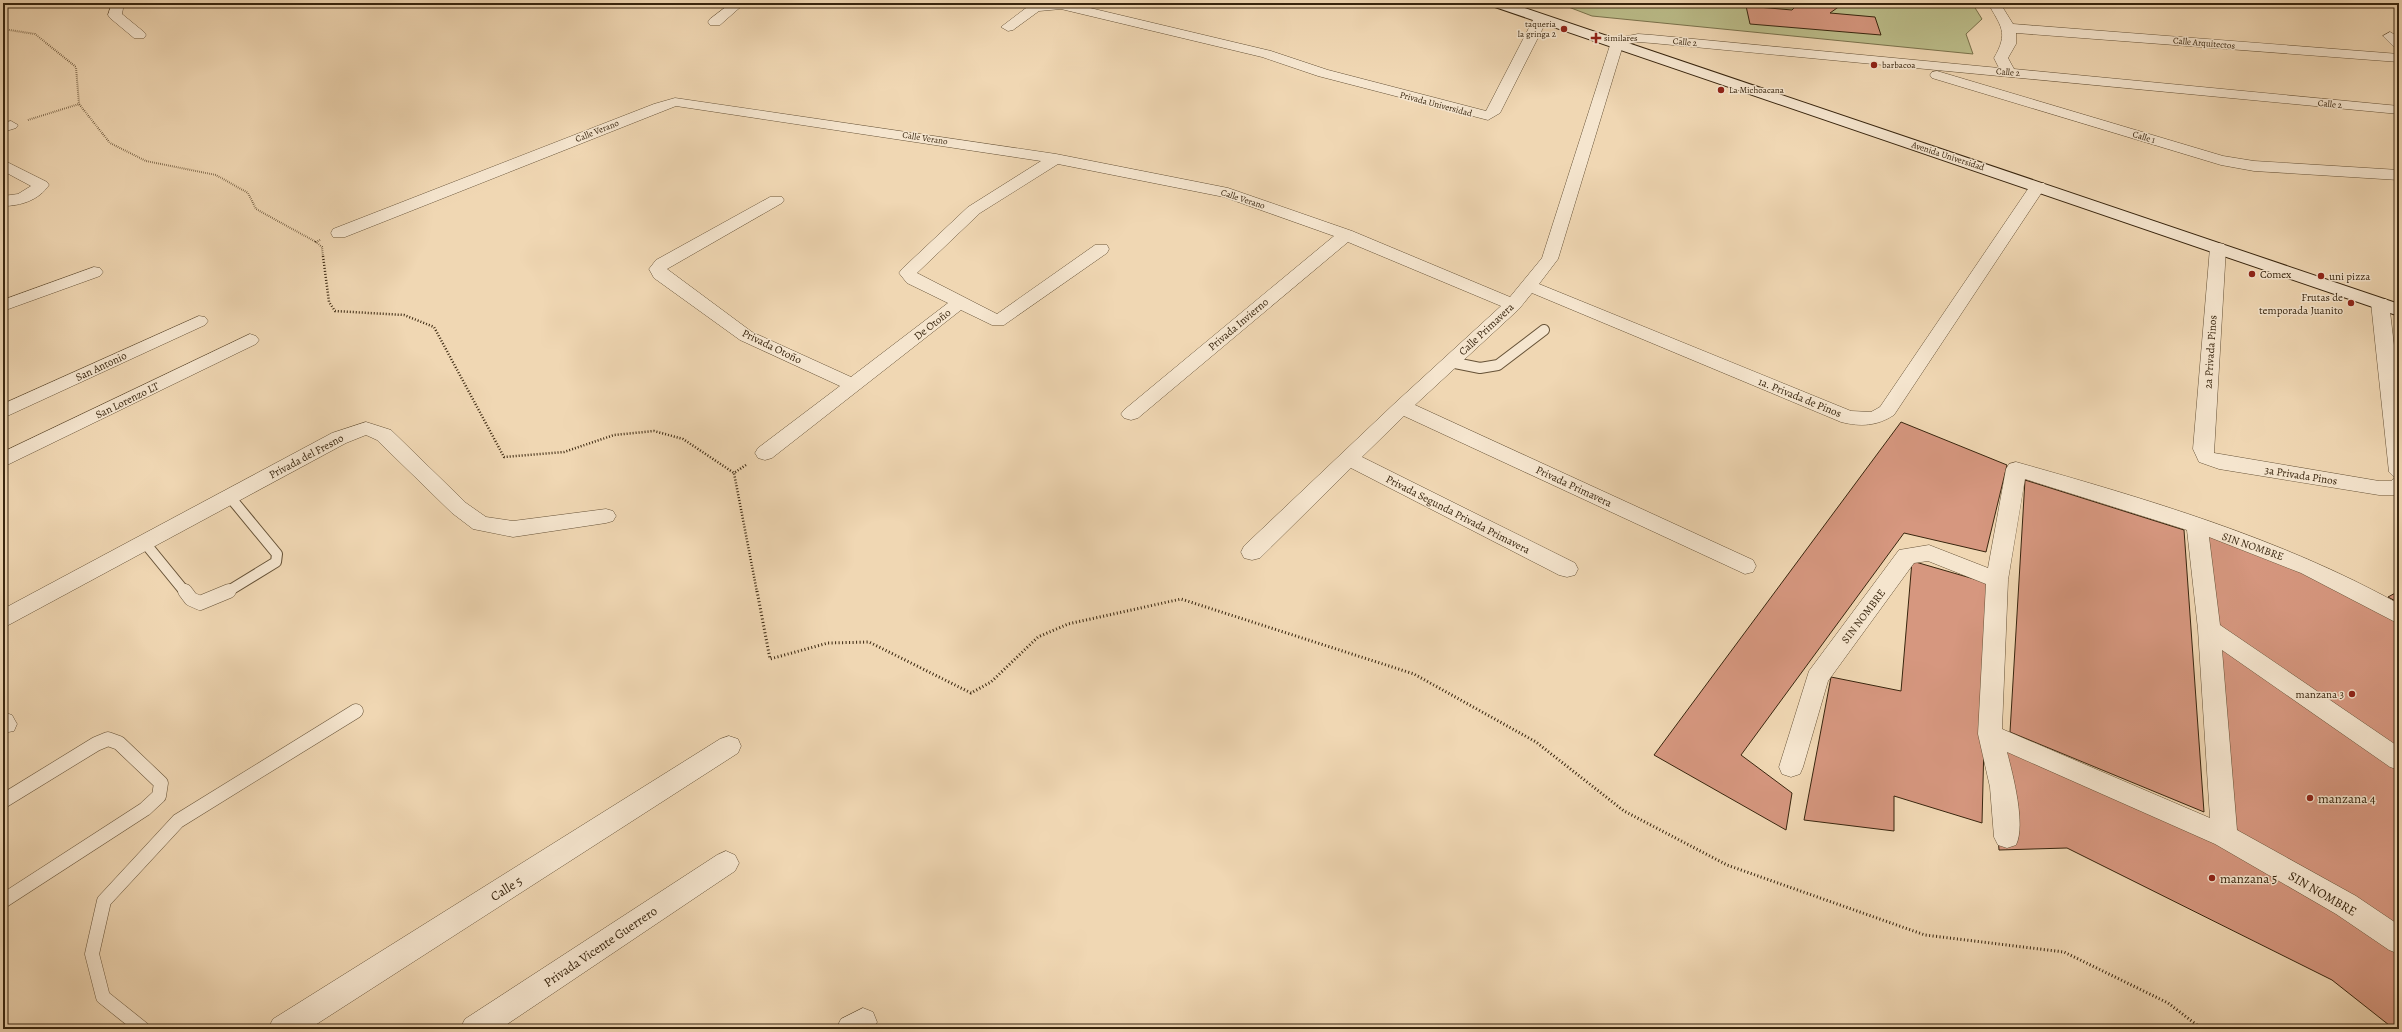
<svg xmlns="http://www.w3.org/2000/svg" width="2402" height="1032" viewBox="0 0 2402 1032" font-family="Alegreya,serif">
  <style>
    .green { fill: #bcbe8b; stroke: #7a724c }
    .building { fill: #d6977f; stroke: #38250e }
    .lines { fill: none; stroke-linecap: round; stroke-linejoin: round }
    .lane-far2-casing { stroke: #665237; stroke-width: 8 }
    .lane-far1-casing { stroke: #665237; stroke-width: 12 }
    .lane-casing { stroke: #665237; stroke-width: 15 }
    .street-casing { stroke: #665237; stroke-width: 1 }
    .secondary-casing { stroke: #38250e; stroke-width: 2 }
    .path-far2 { stroke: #38250e; stroke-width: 2; stroke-dasharray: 0.5 1.5; stroke-linecap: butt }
    .path-far1 { stroke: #38250e; stroke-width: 2.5; stroke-dasharray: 1 2; stroke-linecap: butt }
    .path { stroke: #38250e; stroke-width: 3; stroke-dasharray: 1 2.5; stroke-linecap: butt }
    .lane-far2 { stroke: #f5e5ce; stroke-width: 8 }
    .lane-far1 { stroke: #f5e5ce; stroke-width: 10 }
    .lane { stroke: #f5e5ce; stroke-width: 14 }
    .street { fill: #f5e5ce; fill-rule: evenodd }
    .secondary { fill: #f5e5ce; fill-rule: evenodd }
    .poi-dot { fill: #8f2418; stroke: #f5e5ce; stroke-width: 1.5 }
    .labels { text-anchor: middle; stroke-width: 3; stroke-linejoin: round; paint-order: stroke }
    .far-poi-label { font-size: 9px; fill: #38250e; stroke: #f5e5ce; text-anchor: start }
    .far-street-label { font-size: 9px; fill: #38250e; stroke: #f5e5ce }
    .poi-label { font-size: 11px; fill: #38250e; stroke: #f5e5ce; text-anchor: start }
    .street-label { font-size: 11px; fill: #38250e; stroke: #f5e5ce }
    .near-poi-label { font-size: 13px; fill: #38250e; stroke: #f5e5ce; text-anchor: start }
    .near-street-label { font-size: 13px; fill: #38250e; stroke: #f5e5ce }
  </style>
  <rect width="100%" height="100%" fill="#f0d7b3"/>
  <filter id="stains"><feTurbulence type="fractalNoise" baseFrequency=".005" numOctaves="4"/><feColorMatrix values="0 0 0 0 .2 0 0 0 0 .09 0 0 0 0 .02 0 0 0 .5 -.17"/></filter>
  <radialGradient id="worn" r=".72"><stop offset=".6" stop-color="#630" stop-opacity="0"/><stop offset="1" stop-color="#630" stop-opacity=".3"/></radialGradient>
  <path class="green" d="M 1558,3 L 1972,3 L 1982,19 L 1966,34 L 1973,54 L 1592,16 Z"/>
  <path class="building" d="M 1792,3 L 1844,3 L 1830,13 L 1875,17 L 1881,35 L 1750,24 L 1746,6 L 1792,10 L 1794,8 L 1788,6 Z
    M 1901,422 L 2007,465 L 1986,552 L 1904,533 L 1741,755 L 1792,793 L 1786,830 L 1654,755 Z
    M 2025,480 L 2184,530 L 2204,812 L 2010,732 Z
    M 2197,527 L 2399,615 L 2399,760 L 2209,629 Z
    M 1912,561 L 1988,583 L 1982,823 L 1894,796 L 1894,831 L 1804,820 L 1831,677 L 1901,691 Z
    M 2399,591 L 2399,603 L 2388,597 Z
    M 2209,629 L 2399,760 L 2399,941 L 2224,836 Z
    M 1990,734 L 2224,836 L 2399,941 L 2399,1029 L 2394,1029 L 2332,980 L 2067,848 L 1999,850 Z"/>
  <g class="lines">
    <g class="lane-far2-casing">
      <path id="lane-far2" d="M 2395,3 L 2399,4"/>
    </g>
    <g class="lane-far1-casing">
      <path id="lane-far1" d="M 1450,362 L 1480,368 L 1498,365 L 1544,330
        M 145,543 L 185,592
        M 227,592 L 276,562 L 277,554 L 230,497"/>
    </g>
    <g class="lane-casing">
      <path id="lane" d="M 185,591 L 191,599 L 200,603 L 229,591
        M 3,801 L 96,744 L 108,739 L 119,743 L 161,783 L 159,796 L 145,809 L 3,901
        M 143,1029 L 103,997 L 92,954 L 104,901 L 178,821 L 356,711"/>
    </g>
    <g class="street-casing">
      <path id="street" d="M 112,3 L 124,3 L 122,14 L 144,32 L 146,35 L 144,38 L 134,38 L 110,18 L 108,15 Z
        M 731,3 L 745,3 L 720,25 L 710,25 L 708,22 L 710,19 Z
        M 1045,3 L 1069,3 L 1271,51 L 1328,70 L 1486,111 L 1534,18 L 1541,14 L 1548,18 L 1500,113 L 1488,120 L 1318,76 L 1262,57 L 1061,9 L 1039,11 L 1013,30 L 1008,31 L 1001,27 L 1030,5 Z
        M 1988,3 L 2000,3 L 2013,24 L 2399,54 L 2399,62 L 2016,33 L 2016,44 L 2008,58 L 2014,69 L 2399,106 L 2399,114 L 1652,43 L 1638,42 L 1623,45 L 1558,259 L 1539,284 L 1851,411 L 1871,412 L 1880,407 L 2032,183 L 2044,183 L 2046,186 L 1894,415 C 1877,426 1861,427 1841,422 L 1532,293 L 1519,309 L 1415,405 L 1753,560 L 1756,566 L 1753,572 L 1745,574 L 1404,416 L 1362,457 L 1575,563 L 1578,569 L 1575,575 L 1567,577 L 1559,575 L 1351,468 L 1260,558 L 1252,560 L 1244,558 L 1241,552 L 1244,546 L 1395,403 L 1501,306 L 1348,242 L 1138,418 L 1131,420 L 1124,418 L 1121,414 L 1124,410 L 1334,236 L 1224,197 L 1058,164 L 980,213 L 917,273 L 997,314 L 1095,245 L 1107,245 L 1109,249 L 1107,253 L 1004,325 L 992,325 L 961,310 L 772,458 L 765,460 L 758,458 L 755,453 L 758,448 L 840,386 L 740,340 L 654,278 L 649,269 L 656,260 L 770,197 L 782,197 L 784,200 L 782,203 L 667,269 L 752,332 L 851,377 L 948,303 L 907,283 L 899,273 L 902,269 L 968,207 L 1041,161 L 676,106 L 345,237 L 333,237 L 331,233 L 333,229 L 654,104 L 675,98 L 1056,154 L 1228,188 L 1352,231 L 1510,297 L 1542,258 L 1612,39 L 1638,34 L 1652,35 L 1999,68 L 1994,58 C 2009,32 2001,27 1988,3 Z
        M 2390,32 L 2399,37 L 2399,48 L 2394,47 L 2383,36 Z
        M 1937,71 L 2223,156 L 2254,161 L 2399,170 L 2399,180 L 2254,171 L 2221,165 L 1932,78 L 1930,75 L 1932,72 Z
        M 11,121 L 18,125 L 16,128 L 3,132 L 3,123 Z
        M 3,160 L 47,182 L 49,185 C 39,200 21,206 3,206 L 3,196 L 18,194 L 31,186 L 3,171 Z
        M 2218,243 L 2224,244 L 2226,248 L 2214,453 L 2379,481 L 2391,481 L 2395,478 L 2389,472 L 2371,303 L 2374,299 L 2386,299 L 2389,303 L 2399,388 L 2399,495 L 2379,495 L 2219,469 L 2199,462 L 2193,449 L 2210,248 L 2212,244 Z
        M 94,267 L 100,268 L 103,272 L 100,276 L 3,311 L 3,300 Z
        M 199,316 L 205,317 L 208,321 L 205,325 L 3,418 L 3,404 Z
        M 250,334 L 256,336 L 259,340 L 256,344 L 3,467 L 3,452 Z
        M 366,422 L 391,430 L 466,503 L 486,517 L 513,521 L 606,509 L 613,511 L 616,516 L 613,521 L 606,523 L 513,537 L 473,529 L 452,513 L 377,440 L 366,435 L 346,443 L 3,628 L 3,609 L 332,433 Z
        M 2016,462 C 2147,499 2280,538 2399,604 L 2399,624 L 2301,573 L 2209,537 L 2220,625 L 2399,747 L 2399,770 L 2390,767 L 2222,650 L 2237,830 L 2356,896 L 2399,925 L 2399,954 L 2389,950 L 2336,914 L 2215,844 L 2007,752 C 2013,775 2026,825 2016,845 L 2007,848 L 1998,845 L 1994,837 L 1990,787 L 1978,734 L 1986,584 L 1928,561 L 1914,563 L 1828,681 L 1803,767 L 1800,774 L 1791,777 L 1782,774 L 1779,767 L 1809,671 L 1899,550 L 1929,545 L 1988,568 L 2006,469 L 2009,464 ZM 2025,479 L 2187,530 L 2198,629 L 2210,818 L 2002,729 L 2008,580 Z
        M 3,712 L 12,715 L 17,724 L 14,731 L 3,733 Z
        M 729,736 L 738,739 L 741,746 L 738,753 L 309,1029 L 268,1029 L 273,1019 L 720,739 Z
        M 726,851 L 735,855 L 739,863 L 735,871 L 500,1029 L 460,1029 L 465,1019 L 717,855 Z
        M 863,1008 L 873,1012 L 877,1022 L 874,1029 L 836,1029 L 841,1019 Z"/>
    </g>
    <g class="secondary-casing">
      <path id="secondary" d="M 1490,3 L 1510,3 L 2399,304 L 2399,316 L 1492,6 Z"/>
    </g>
    <path class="path-far2" d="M 3,29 L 35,34 L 76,67 L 79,104
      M 28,120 L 79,104 L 110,143 L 146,161 L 216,175 L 248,193 L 256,209 L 316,242
      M 320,240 L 316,242 L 322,247 L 323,257"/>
    <path class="path-far1" d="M 323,256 L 329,302 L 335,311 L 404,315 L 434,327 L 504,457 L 564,452 L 614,435 L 654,431 L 683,439 L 734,473
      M 746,465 L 734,473 L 757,592"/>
    <path class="path" d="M 757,591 L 770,659 L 828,643 L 869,642 L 971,693 L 991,682 L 1038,637 L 1068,624 L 1181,599 L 1414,674 L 1536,742 L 1624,811 L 1727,865 L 1925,935 L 2064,952 L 2168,1003 L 2202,1029"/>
    <use href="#lane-far2" class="lane-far2"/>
    <use href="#lane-far1" class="lane-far1"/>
    <use href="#lane" class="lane"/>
    <use href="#street" class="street"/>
    <use href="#secondary" class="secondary"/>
  </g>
  <g class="poi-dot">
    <circle cx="1564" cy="29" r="4"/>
    <path d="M1594 32h4v4h4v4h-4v4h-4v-4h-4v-4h4z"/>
    <circle cx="1874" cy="65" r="4"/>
    <circle cx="1721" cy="90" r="4"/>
    <circle cx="2252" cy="274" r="4"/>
    <circle cx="2321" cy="276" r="4"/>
    <circle cx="2351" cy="303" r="4"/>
    <circle cx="2352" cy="694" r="4"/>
    <circle cx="2310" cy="798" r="4"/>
    <circle cx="2212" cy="878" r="4"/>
  </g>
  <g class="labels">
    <g class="far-poi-label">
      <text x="1556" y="27" text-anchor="end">taqueria<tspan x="1556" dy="10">la gringa 2</tspan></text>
      <text x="1604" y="41">similares</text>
      <text x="1882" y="68">barbacoa</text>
      <text x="1729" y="93">La Michoacana</text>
    </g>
    <g class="far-street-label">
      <text transform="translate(1685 42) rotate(6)" y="3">Calle 2</text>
      <text transform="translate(2204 43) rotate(5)" y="3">Calle Arquitectos</text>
      <text transform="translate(2008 72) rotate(5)" y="3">Calle 2</text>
      <text transform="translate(1436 104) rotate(15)" y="3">Privada Universidad</text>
      <text transform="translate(2330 104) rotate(6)" y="3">Calle 2</text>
      <text transform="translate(597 131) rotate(-22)" y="3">Calle Verano</text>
      <text transform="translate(2144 137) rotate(17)" y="3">Calle 1</text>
      <text transform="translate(925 138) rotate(9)" y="3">Calle Verano</text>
      <text transform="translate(1948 156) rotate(18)" y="3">Avenida Universidad</text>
      <text transform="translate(1243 199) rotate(18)" y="3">Calle Verano</text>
    </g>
    <g class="poi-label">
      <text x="2260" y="278">Comex</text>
      <text x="2329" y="280">uni pizza</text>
      <text x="2343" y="301" text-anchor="end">Frutas de<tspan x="2343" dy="13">temporada Juanito</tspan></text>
      <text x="2344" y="698" text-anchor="end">manzana 3</text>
    </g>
    <g class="street-label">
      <text transform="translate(932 324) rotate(-38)" y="4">De Otoño</text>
      <text transform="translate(1238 324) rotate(-40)" y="4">Privada Invierno</text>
      <text transform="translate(1486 329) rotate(-43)" y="4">Calle Primavera</text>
      <text transform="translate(772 346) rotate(26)" y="4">Privada Otoño</text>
      <text transform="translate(2210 352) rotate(-86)" y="4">2a Privada Pinos</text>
      <text transform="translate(101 366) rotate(-25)" y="4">San Antonio</text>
      <text transform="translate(1800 397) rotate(22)" y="4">1a. Privada de Pinos</text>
      <text transform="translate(127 400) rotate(-26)" y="4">San Lorenzo LT</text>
      <text transform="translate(306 456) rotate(-28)" y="4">Privada del Fresno</text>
      <text transform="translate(2301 475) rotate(9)" y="4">3a Privada Pinos</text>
      <text transform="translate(1574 486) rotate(25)" y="4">Privada Primavera</text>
      <text transform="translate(1458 514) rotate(27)" y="4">Privada Segunda Privada Primavera</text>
      <text transform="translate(2253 546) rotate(19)" y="4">SIN NOMBRE</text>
      <text transform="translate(1863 616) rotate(-53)" y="4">SIN NOMBRE</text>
    </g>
    <g class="near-poi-label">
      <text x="2318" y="803">manzana 4</text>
      <text x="2220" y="883">manzana 5</text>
    </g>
    <g class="near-street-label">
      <text transform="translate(506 888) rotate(-32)" y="5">Calle 5</text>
      <text transform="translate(2323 893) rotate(30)" y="5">SIN NOMBRE</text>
      <text transform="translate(600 946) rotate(-34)" y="5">Privada Vicente Guerrero</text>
    </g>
  </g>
  <rect width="2402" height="1032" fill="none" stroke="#f0d7b3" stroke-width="16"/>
  <rect x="4" y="4" width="2394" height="1024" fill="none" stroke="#38250e" stroke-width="2"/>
  <rect x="8" y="8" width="2386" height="1016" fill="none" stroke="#38250e"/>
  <rect width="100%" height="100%" filter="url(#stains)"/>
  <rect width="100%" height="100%" fill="url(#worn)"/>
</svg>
